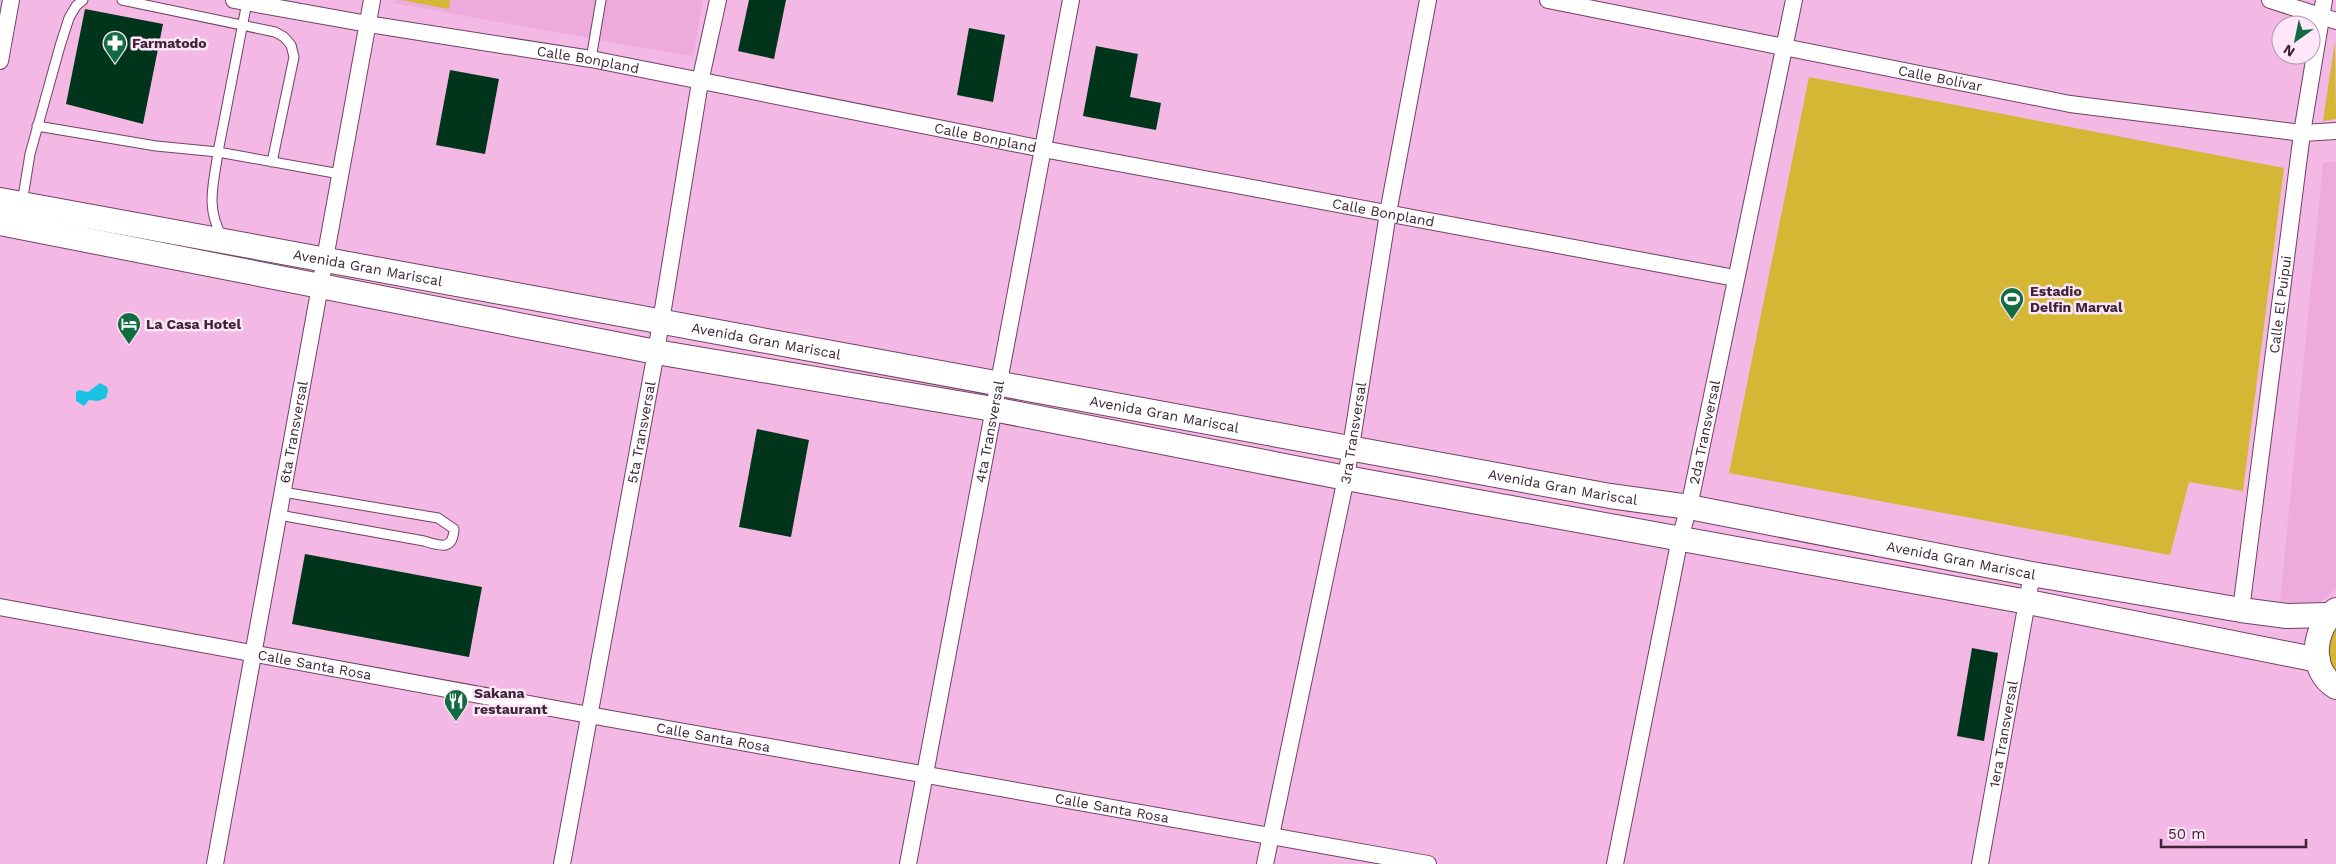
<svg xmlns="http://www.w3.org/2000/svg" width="2336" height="864" viewBox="0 0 2336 864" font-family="'Work Sans',sans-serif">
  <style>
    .built { fill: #ecabdc }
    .green { fill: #d4b734 }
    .water { fill: #1ac3e4 }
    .building { fill: #00351c }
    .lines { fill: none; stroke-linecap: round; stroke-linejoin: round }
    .lane-casing { stroke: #734067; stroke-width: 11 }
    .street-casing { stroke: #734067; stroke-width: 18 }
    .secondary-casing { stroke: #734067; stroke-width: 26 }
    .lane { stroke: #fff; stroke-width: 9 }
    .street { stroke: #fff; stroke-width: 16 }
    .secondary { stroke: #fff; stroke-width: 24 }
    .labels { text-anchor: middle; stroke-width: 5; stroke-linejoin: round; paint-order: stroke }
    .poi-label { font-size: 14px; font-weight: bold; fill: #3c2536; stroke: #ffe6f8; text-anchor: start }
    .street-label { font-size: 14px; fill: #3c2536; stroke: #ffe6f8 }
  </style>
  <rect width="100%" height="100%" fill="#f4b8e4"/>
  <path class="built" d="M 393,0 L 703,0 L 694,51 L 692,56 L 689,56 L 393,3 Z
    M 2336,161 L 2336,589 L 2313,608 L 2280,602 L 2323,163 Z"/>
  <path class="green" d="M 401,0 L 450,0 L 449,9 Z
    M 2335,41 L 2336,119 L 2323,121 Z
    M 1809,77 L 2284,168 L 2243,491 L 2189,482 L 2170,555 L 1729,473 Z
    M 2336,625 L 2336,671 C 2324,660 2327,637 2336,625 Z"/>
  <path class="water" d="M 100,383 L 107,387 L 108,391 L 106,398 L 98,401 L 89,400 L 84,406 L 76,401 L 76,392 L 79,390 L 88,392 Z"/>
  <path class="building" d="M 749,0 L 786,0 L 774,59 L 738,51 Z
    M 85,9 L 163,24 L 143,124 L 66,104 Z
    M 969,28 L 1005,35 L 993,102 L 957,95 Z
    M 1096,46 L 1138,54 L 1130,97 L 1161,103 L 1156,130 L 1083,116 Z
    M 450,70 L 499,79 L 485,154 L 436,145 Z
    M 757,429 L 809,440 L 791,537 L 739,527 Z
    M 305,554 L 482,587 L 469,657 L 292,624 Z
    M 1972,648 L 1998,653 L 1984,741 L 1957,736 Z"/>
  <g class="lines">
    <g class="lane-casing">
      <path id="lane" d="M 122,0 L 275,32 L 284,37 L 291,45 L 294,57 L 272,162
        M 591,59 L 601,0
        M 37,126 L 156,146 L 218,152 L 247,2
        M 22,203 L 30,154 L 60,46 L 69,18 L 76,6 L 83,0
        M 222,237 C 205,206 214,184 218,152 L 340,174
        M 279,515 L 424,541 C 440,546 453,551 454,529 L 438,518 L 283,492"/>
    </g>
    <g class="street-casing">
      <g id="street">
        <path id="s1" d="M 234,0 L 368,24 L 591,59 L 1043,149 L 1735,278"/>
        <path id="s2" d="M 1548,0 L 2070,104 L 2302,133 L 2336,131"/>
        <path d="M 2270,0 L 2336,21"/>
        <path d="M 0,61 L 11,0"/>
        <path id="s3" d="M 0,607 L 589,715 L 1428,864"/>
        <path id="s4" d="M 2241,610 L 2302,133 L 2324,0"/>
        <path id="s5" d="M 215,864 L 372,0"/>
        <path id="s6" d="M 562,864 L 656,352 L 700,82 L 718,0"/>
        <path id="s7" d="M 908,864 L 1071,0"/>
        <path id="s8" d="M 1265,864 L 1346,478 L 1388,213 L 1428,0"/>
        <path id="s9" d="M 1615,864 L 1680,538 L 1689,507 L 1794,0"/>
        <path id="s10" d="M 1980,864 L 2032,574"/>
      </g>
    </g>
    <g class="secondary-casing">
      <g id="secondary">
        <path id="s11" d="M 0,200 L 1610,496 L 1689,507 L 2032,574 L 2241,610 L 2287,616 L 2330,615"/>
        <path d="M 0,223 L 656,352 L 993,409 L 1346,478 L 2028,602 L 2318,660"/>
        <path d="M 2336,610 C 2313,628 2308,670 2336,687"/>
      </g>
    </g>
    <use href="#lane" class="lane"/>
    <use href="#street" class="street"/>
    <use href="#secondary" class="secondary"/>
  </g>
  <defs>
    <g id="pharmacy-pin" transform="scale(1.25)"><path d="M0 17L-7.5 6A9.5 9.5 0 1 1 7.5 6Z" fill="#116d41" stroke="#ffe6f8"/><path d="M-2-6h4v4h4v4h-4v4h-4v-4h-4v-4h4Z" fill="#fff"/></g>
    <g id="stadium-pin" transform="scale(1.25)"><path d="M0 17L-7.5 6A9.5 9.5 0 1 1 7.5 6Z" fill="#116d41" stroke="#ffe6f8"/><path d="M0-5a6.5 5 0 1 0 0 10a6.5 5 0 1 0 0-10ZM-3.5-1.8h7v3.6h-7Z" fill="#fff"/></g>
    <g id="hotel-pin" transform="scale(1.25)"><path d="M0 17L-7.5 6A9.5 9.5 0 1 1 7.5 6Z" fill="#116d41" stroke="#ffe6f8"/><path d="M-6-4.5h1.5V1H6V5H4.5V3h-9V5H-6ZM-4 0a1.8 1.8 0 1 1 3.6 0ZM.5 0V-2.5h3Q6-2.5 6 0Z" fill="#fff"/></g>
    <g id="restaurant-pin" transform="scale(1.25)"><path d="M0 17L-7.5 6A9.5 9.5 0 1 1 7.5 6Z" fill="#116d41" stroke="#ffe6f8"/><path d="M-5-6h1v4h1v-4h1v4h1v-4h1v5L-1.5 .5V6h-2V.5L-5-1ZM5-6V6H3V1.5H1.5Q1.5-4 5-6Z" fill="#fff"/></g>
  </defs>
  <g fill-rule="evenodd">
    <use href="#pharmacy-pin" x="115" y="43"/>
    <use href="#stadium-pin" x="2012" y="299"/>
    <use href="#hotel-pin" x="129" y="324"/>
    <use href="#restaurant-pin" x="456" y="701"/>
  </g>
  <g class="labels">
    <g class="poi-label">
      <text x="132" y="48">Farmatodo</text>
      <text x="2030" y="296">Estadio<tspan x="2030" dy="16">Delfin Marval</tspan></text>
      <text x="146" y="329">La Casa Hotel</text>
      <text x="474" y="698">Sakana<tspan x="474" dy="16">restaurant</tspan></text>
    </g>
    <g class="street-label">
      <text dy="5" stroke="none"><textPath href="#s1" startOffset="359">Calle Bonpland</textPath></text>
      <text dy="5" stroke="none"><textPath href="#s2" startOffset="400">Calle Bolívar</textPath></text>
      <text dy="5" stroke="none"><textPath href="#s1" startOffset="764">Calle Bonpland</textPath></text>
      <text dy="5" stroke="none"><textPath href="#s1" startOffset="1169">Calle Bonpland</textPath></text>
      <text dy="5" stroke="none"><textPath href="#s11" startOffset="374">Avenida Gran Mariscal</textPath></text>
      <text dy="5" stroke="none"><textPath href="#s4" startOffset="308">Calle El Puipui</textPath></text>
      <text dy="5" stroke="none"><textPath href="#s11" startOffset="779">Avenida Gran Mariscal</textPath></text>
      <text dy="5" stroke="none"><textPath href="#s11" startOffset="1184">Avenida Gran Mariscal</textPath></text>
      <text dy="5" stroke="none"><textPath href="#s5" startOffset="439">6ta Transversal</textPath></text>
      <text dy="5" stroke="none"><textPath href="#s6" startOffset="439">5ta Transversal</textPath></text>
      <text dy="5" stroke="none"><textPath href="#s7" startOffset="440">4ta Transversal</textPath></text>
      <text dy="5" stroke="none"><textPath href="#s9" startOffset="441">2da Transversal</textPath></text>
      <text dy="5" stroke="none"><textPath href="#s8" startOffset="440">3ra Transversal</textPath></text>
      <text dy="5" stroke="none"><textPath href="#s11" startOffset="1589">Avenida Gran Mariscal</textPath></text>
      <text dy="5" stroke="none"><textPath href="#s11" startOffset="1994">Avenida Gran Mariscal</textPath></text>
      <text dy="5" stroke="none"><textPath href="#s3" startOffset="320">Calle Santa Rosa</textPath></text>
      <text dy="5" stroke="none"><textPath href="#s10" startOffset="132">1era Transversal</textPath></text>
      <text dy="5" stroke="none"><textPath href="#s3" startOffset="725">Calle Santa Rosa</textPath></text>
      <text dy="5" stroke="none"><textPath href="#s3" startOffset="1130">Calle Santa Rosa</textPath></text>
    </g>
  </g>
  <g transform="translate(2296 40) rotate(213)"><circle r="24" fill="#ffe6f8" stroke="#b199aa"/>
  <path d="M0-4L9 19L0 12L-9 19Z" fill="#116d41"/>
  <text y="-8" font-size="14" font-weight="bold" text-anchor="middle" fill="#3c2536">N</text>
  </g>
  <path d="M2161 839v8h145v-8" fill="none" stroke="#3c2536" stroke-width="2.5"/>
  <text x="2168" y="839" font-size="15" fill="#3c2536" stroke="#ffe6f8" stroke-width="4" paint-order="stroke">50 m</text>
</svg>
